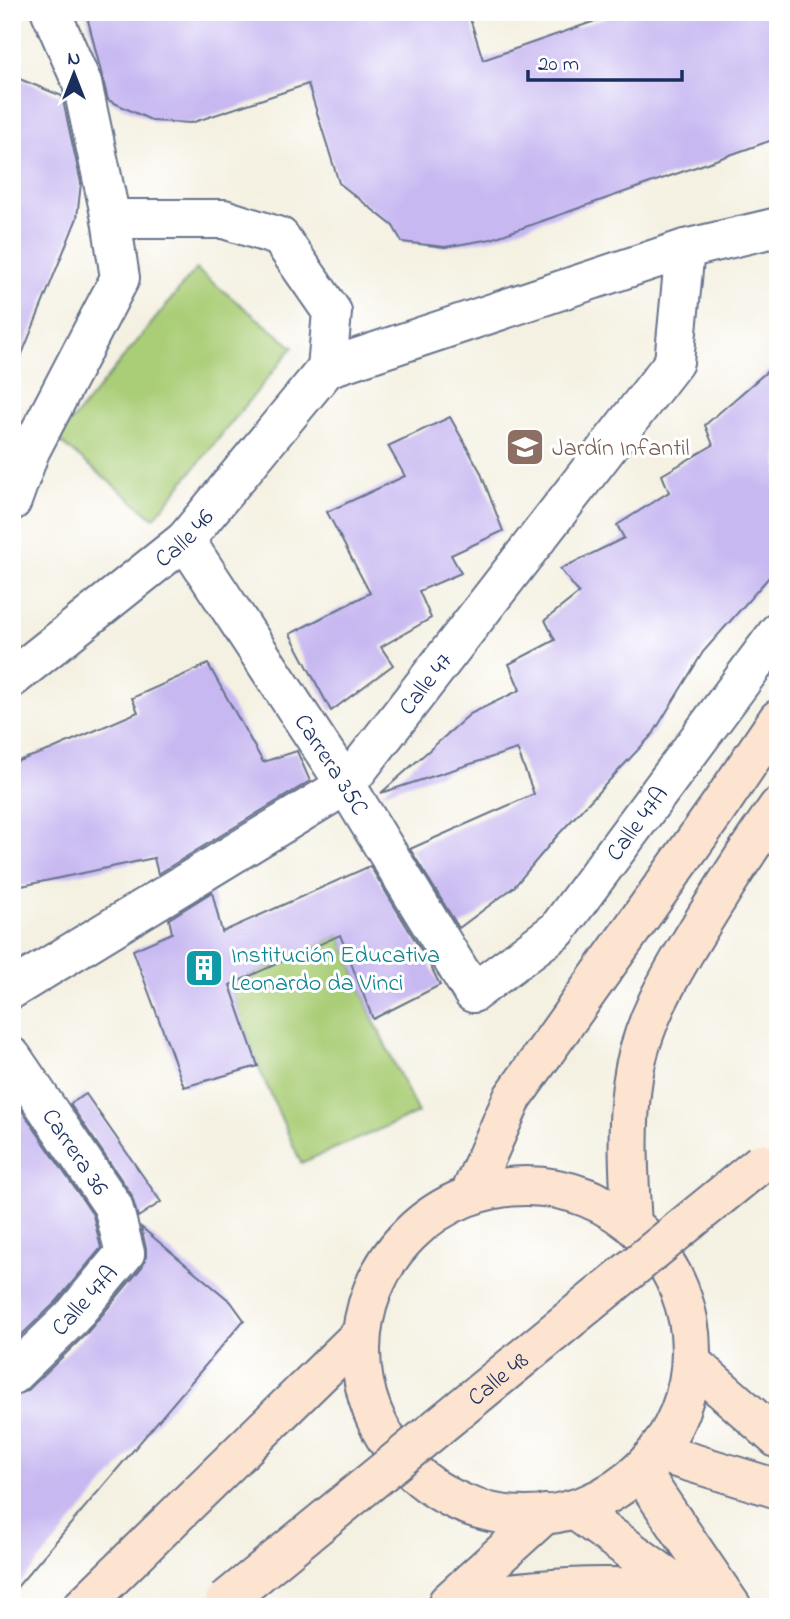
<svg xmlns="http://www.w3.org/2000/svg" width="790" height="1619" viewBox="0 0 790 1619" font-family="'Indie Flower',sans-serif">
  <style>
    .green { fill: #aace77; stroke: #627e6a; stroke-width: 2 }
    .building { fill: #c7b8f1 }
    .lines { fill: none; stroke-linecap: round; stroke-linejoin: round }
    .street-casing { stroke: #67738c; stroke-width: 42 }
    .secondary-casing { stroke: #67738c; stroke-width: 42 }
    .street { stroke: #fff; stroke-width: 38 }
    .secondary { stroke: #fde4d0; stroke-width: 38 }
    .secondary-bridge-casing { stroke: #67738c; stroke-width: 42; stroke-linecap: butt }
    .secondary-bridge { stroke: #fde4d0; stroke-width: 38 }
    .labels { text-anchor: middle; stroke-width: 6; stroke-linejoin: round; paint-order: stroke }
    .education-label { font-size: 24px; fill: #785e54; stroke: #fff; text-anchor: start }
    .street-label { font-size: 24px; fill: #1b2f5e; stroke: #fff }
    .culture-label { font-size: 24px; fill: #0d838f; stroke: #fff; text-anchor: start }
  </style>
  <rect width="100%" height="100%" fill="#fff"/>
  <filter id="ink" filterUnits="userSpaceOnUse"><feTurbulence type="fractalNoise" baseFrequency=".0143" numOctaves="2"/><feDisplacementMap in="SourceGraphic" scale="14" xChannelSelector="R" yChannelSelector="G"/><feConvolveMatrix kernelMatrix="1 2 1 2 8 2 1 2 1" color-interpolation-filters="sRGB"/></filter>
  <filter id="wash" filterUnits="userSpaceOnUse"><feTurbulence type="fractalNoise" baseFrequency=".00686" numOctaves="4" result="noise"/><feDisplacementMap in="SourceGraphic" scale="28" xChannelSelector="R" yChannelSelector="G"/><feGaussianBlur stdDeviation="1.57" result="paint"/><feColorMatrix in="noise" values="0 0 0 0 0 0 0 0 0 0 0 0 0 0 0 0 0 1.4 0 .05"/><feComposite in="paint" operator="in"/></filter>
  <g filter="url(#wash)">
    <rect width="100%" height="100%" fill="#f4f1e2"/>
    <path class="green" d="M 196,269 L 293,347 L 154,518 L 57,439 Z
      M 340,935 L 373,1019 L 418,1113 L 301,1163 L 258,1066 L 230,985 Z"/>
    <g id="blocks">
      <path class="building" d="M 86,12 L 468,12 L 483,60 L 621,12 L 778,12 L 778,138 L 491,239 L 445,247 L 402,242 L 393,226 L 339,183 L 308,84 L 191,123 L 153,121 L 108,100 Z
        M 12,76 L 62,96 L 81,183 L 77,218 L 14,374 Z
        M 778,362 L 778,567 L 703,652 L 653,734 L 557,836 L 514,887 L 459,928 L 410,849 L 534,794 L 517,749 L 381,793 L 470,714 L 520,690 L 509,664 L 555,640 L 545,620 L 579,593 L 560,569 L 624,538 L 617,525 L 669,492 L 662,475 L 713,445 L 705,425 Z
        M 450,417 L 480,471 L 503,531 L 451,555 L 461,573 L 419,591 L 431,618 L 381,647 L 393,665 L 331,711 L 290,634 L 370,593 L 327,512 L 405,476 L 388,446 Z
        M 208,664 L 263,762 L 297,751 L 310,781 L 158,874 L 154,858 L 12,888 L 12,763 L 50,750 L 138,712 L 132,698 Z
        M 370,866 L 430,965 L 440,985 L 373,1019 L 340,935 L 230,985 L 258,1066 L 184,1087 L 133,950 L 172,933 L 169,919 L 212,892 L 222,932 Z
        M 86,1094 L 161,1202 L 138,1217 L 131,1194 L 70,1104 Z
        M 12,1096 L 93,1215 L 101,1248 L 56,1302 L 12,1344 Z
        M 141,1227 L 231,1302 L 244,1320 L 12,1593 L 12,1396 L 27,1391 L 87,1333 L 142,1267 L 146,1258 L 146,1248 Z"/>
    </g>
  </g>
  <g filter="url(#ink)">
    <use href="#blocks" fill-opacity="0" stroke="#67738c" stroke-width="2"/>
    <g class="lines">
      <g class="street-casing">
        <g id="street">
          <path d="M 111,219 L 224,219 L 280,237 L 332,312 L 327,368"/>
          <path d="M 327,368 L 685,249 L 778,227"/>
          <path d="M 12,501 L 30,451 L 120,278 L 111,219 L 82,83 L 51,12"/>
          <path id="s1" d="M 185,540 L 346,785 L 473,993 L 557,930 L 778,632"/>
          <path id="s2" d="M 12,678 L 185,540 L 327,368"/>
          <path id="s3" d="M 12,989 L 346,785 L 674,362 L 685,249"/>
          <path id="s4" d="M 12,1057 L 113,1206 L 125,1253 L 72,1317 L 12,1375"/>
        </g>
      </g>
      <g class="secondary-casing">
        <path id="secondary" d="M361 1351a165 165 0 1 1 330 0a165 165 0 1 1-330 0Z
          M 469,1196 L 513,1097 L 718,808 L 778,719
          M 632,1224 C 629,1178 626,1131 632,1085 C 639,1027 669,977 699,928 C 724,887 750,846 778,807
          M 692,1363 L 778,1439
          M 657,1452 L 778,1489
          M 640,1471 L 732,1607
          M 573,1509 L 688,1592 L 716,1607
          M 450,1601 C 532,1588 605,1582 688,1592
          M 448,1602 L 545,1514
          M 82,1607 L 361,1334"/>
      </g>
      <use href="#street" class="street"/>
      <use href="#secondary" class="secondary"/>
      <g class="secondary-bridge-casing">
        <g id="secondary-bridge">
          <path id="s5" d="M 225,1601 L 761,1163"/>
        </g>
      </g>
      <use href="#secondary-bridge" class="secondary-bridge"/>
    </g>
  </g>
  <defs>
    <g id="school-square" transform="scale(2.0125)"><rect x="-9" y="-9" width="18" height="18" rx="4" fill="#8d6e63" stroke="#fff"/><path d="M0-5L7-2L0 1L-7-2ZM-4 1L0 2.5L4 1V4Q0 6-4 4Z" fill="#fff"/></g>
    <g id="building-square" transform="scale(2.0125)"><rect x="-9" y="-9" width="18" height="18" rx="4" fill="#0f9aa8" stroke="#fff"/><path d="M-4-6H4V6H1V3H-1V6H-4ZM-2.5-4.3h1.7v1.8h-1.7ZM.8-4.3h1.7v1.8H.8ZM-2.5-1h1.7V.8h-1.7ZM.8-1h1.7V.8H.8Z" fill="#fff"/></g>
  </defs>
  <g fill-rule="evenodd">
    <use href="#school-square" x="525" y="447"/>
    <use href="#building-square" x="204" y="968"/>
  </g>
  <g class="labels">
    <g class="education-label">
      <text x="552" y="455">Jardín Infantil</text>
    </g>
    <g class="street-label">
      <text dy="8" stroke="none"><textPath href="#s2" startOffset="222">Calle 46</textPath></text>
      <text dy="8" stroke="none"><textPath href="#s3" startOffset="520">Calle 47</textPath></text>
      <text dy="8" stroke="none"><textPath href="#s1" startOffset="268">Carrera 35C</textPath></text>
      <text dy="8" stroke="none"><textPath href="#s1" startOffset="775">Calle 47A</textPath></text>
      <text dy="8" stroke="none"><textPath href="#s4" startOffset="114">Carrera 36</textPath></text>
      <text transform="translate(84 1300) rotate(-48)" y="8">Calle 47A</text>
      <text dy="8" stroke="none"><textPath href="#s5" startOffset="352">Calle 48</textPath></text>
    </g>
    <g class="culture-label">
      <text x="231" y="962">Institución Educativa<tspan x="231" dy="28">Leonardo da Vinci</tspan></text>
    </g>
  </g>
  <rect width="790" height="1619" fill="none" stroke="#fff" stroke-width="42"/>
  <g transform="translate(74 74)" stroke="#ffffff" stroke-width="5" paint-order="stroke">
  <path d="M0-5L12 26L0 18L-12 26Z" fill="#1b2f5e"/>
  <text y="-10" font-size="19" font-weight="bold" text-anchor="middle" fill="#1b2f5e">N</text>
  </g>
  <path d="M528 70v10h154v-10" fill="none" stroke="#1b2f5e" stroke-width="3.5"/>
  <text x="538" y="70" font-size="21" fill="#1b2f5e" stroke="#ffffff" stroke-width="5" paint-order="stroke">20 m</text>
</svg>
